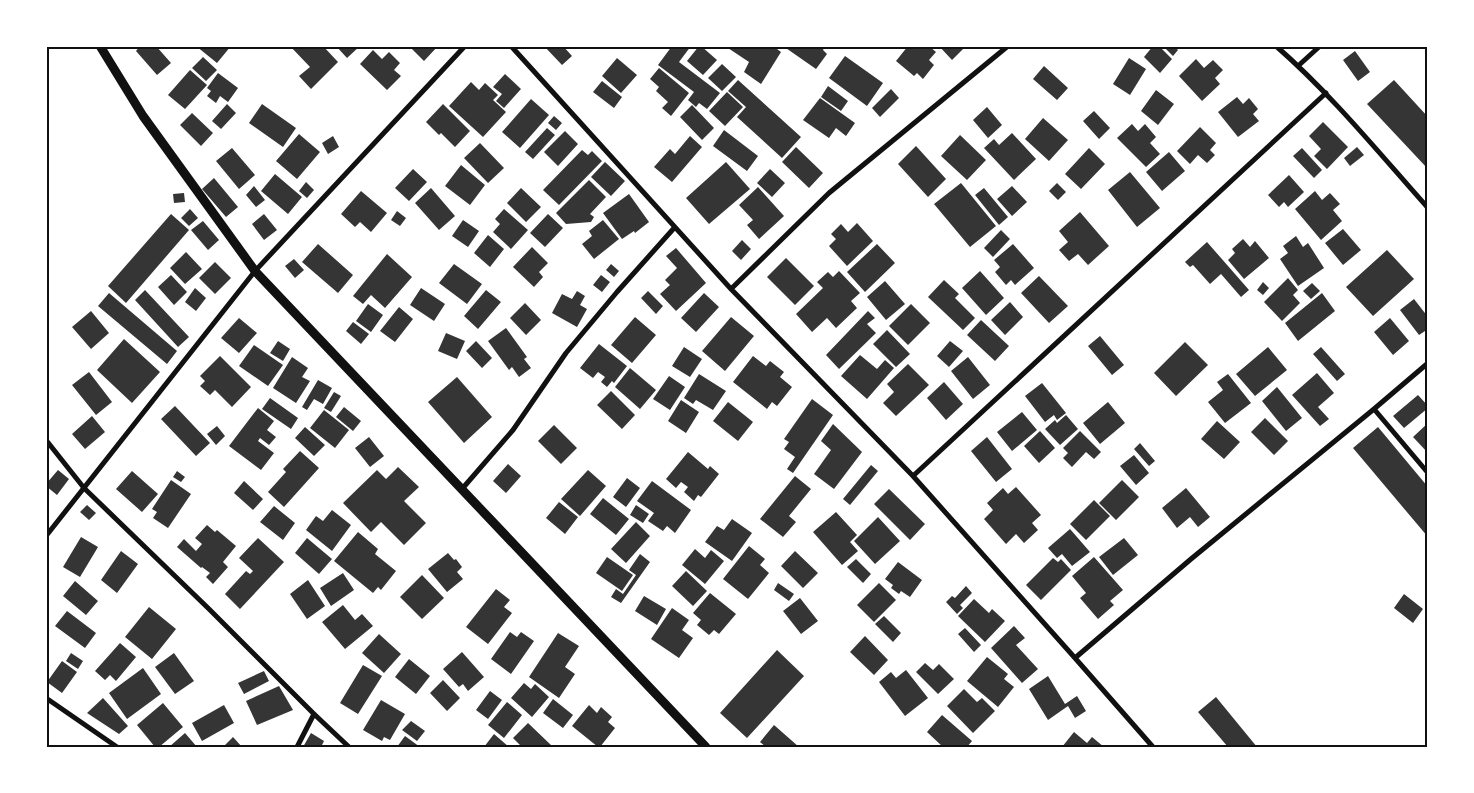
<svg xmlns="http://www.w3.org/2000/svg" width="1474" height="793" viewBox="0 0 1474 793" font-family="'Source Sans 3',sans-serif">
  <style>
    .building { fill: #353535 }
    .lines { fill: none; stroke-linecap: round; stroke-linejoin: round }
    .minor { stroke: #111; stroke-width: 5 }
    .tertiary { stroke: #111; stroke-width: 9 }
    .neatline { fill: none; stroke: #111; stroke-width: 2 }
  </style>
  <rect width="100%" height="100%" fill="#fff"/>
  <path class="building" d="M 140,46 L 156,46 L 171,63 L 157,75 L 136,51 Z
    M 196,46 L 231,46 L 217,63 Z
    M 290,46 L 323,46 L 338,62 L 311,89 L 299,76 L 310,67 Z
    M 336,46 L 360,46 L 347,58 Z
    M 409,46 L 438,46 L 424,61 Z
    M 544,46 L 563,46 L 572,56 L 562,65 Z
    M 672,46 L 691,46 L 679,62 L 720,93 L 707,109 L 699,103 L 696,107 L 688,100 L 694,92 L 658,65 Z
    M 699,46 L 701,46 L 717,60 L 703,75 L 687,61 Z
    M 725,46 L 773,46 L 781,52 L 761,84 L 744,72 L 749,62 Z
    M 783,46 L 825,46 L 823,50 L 827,54 L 816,69 Z
    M 908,46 L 929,46 L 936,52 L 929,60 L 934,65 L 923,79 L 917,73 L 914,76 L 896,61 Z
    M 939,46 L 966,46 L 952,60 Z
    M 1153,46 L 1159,46 L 1172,59 L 1160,73 L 1144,57 Z
    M 1163,46 L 1174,46 L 1178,50 L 1173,56 Z
    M 373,50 L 382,59 L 389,52 L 400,63 L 394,70 L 401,76 L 387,90 L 360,64 Z
    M 1355,51 L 1370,72 L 1358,81 L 1343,60 Z
    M 845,56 L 883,83 L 867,106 L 829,78 Z
    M 203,57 L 217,70 L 206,81 L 192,68 Z
    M 617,58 L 637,75 L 621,93 L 602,76 Z
    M 1129,58 L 1146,69 L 1130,95 L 1113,84 Z
    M 1196,59 L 1204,68 L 1213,60 L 1223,70 L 1215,78 L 1220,84 L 1202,101 L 1179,76 Z
    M 722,64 L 736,77 L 722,91 L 708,78 Z
    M 1044,66 L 1068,88 L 1057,100 L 1033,79 Z
    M 659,68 L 689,93 L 671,116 L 662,108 L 668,102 L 656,91 L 659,87 L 650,79 Z
    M 190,70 L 207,85 L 185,109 L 168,95 Z
    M 218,73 L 238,88 L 228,102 L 220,96 L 216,103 L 207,96 L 211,91 L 207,88 Z
    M 505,74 L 521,89 L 504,108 L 496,101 L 502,94 L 493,87 Z
    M 738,80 L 801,137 L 782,158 L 737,117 L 746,107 L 728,91 Z
    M 1394,80 L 1428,117 L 1428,169 L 1367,104 Z
    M 602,81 L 622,97 L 614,108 L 593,92 Z
    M 471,82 L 479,90 L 485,83 L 498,95 L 493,100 L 506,112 L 483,137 L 449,106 Z
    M 828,86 L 848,101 L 841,111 L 821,97 Z
    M 891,89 L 899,98 L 880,117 L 872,108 Z
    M 1156,90 L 1174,104 L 1158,125 L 1141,111 Z
    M 727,92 L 743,107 L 725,126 L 709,111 Z
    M 1237,97 L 1243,104 L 1249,98 L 1258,109 L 1253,114 L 1259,121 L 1238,137 L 1218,112 Z
    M 820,98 L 855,123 L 846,136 L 836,128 L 829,138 L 803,120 Z
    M 531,99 L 549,115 L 520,148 L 502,132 Z
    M 227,104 L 236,113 L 221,129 L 212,121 Z
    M 262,104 L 296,128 L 283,147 L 249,123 Z
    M 443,104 L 470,131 L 455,147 L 441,133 L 439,135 L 426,122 Z
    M 692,105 L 714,128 L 702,140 L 680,117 Z
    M 987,107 L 1002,125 L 988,138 L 973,120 Z
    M 1094,111 L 1110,128 L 1099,139 L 1083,121 Z
    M 192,113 L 213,133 L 201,146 L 180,125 Z
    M 554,116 L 562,123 L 556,130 L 548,123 Z
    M 1043,118 L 1068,140 L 1049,161 L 1025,139 Z
    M 1323,122 L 1348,147 L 1327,169 L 1314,156 L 1321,149 L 1309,136 Z
    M 1132,124 L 1138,131 L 1145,124 L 1156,137 L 1150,143 L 1160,154 L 1146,167 L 1117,138 Z
    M 1200,127 L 1216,143 L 1210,150 L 1215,155 L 1207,163 L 1198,155 L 1190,164 L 1177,151 Z
    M 547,128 L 555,135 L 533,159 L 525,152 Z
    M 724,130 L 758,156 L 747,171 L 713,146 Z
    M 565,131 L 578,144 L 558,166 L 544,152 Z
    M 1012,133 L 1036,159 L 1014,180 L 984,148 L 994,139 L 999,145 Z
    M 299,134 L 320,152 L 297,179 L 276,161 Z
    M 960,135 L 986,160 L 967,180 L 941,156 Z
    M 333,136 L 339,147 L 328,154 L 322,143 Z
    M 690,136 L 702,147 L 672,182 L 654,167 L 670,149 L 675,154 Z
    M 480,143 L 504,168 L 488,183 L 464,158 Z
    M 916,146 L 946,179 L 928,197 L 898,164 Z
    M 796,147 L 823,173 L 809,188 L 782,162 Z
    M 1357,147 L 1364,155 L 1350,166 L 1344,158 Z
    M 232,148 L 255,175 L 239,189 L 216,161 Z
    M 1089,148 L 1105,164 L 1081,189 L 1065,174 Z
    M 1302,148 L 1322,170 L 1314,178 L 1293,156 Z
    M 582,150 L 588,155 L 592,151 L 602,161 L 559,205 L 543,190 Z
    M 1169,152 L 1185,171 L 1162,191 L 1146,172 Z
    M 605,162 L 625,181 L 611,196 L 591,177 Z
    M 726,162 L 750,189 L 709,224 L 686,198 Z
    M 461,165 L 485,185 L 470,205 L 445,186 Z
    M 413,169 L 427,182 L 409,201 L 395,188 Z
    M 770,169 L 785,183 L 772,197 L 757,183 Z
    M 1130,172 L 1160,208 L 1137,227 L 1108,190 Z
    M 275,174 L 302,197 L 288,214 L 261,191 Z
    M 1289,175 L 1304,192 L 1288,207 L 1284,202 L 1279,207 L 1268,195 Z
    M 214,178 L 238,207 L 226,217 L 202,189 Z
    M 589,180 L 606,197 L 590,214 L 594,217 L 591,222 L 566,224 L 556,213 Z
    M 306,182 L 314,190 L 307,198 L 299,191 Z
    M 961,183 L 996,226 L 970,247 L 934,204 Z
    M 1057,183 L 1066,192 L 1058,200 L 1049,191 Z
    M 254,186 L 265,200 L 256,207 L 246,195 Z
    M 1012,186 L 1027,202 L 1012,216 L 997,199 Z
    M 758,187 L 784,216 L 759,239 L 747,225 L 753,220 L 739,205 Z
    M 431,188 L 455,216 L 439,230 L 415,203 Z
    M 521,188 L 541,207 L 526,222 L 507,203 Z
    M 984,188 L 1008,217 L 999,225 L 975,195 Z
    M 361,191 L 387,213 L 371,232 L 360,222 L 355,227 L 341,214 Z
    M 1315,191 L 1322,200 L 1330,193 L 1340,204 L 1333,210 L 1342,221 L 1321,240 L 1295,209 Z
    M 184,193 L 185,202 L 174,203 L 173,194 Z
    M 629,194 L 649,222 L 635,233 L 634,231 L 622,239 L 603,213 Z
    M 190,209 L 198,218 L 189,226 L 181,218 Z
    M 504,209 L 528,230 L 511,249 L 493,232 L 500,224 L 495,219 Z
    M 397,211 L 406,218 L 400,226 L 391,220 Z
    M 1080,212 L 1109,246 L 1088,265 L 1078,254 L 1069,261 L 1059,250 L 1068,242 L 1059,231 Z
    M 171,214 L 189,230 L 126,303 L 108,286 Z
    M 264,214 L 277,230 L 264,240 L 252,224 Z
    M 548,214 L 563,228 L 545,247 L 530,233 Z
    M 463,220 L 479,231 L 468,247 L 452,236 Z
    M 603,220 L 619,239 L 594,259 L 582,244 L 592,236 L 589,231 Z
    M 203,221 L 219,240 L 208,250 L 191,230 Z
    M 857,223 L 873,241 L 847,266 L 829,246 L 836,239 L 831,234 L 841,224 L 848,232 Z
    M 1343,229 L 1361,250 L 1343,265 L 1325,243 Z
    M 1001,230 L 1010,239 L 993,257 L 984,248 Z
    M 488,235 L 504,249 L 490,267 L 474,253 Z
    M 1296,236 L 1303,247 L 1308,243 L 1324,268 L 1298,286 L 1280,259 L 1288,253 L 1283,246 Z
    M 1243,239 L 1250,247 L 1255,241 L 1269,258 L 1244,279 L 1228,260 L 1235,253 L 1232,249 Z
    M 742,240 L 751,249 L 741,260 L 732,251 Z
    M 1207,242 L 1249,290 L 1241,297 L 1221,274 L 1210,284 L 1193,265 L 1190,267 L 1185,262 Z
    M 318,244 L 353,275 L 338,293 L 302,262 Z
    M 877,244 L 895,263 L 865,292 L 847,272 Z
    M 1013,244 L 1034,268 L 1015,285 L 1011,280 L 1006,285 L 995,272 L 1000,267 L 994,260 Z
    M 532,247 L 548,263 L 539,272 L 543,277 L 534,287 L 513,267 Z
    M 676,248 L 706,283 L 676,311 L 660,294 L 670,285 L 665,280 L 677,268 L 666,256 Z
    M 1387,250 L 1414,279 L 1373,316 L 1346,287 Z
    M 186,252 L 202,269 L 185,284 L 170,268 Z
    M 387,254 L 412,277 L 385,308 L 371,295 L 363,304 L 353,296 Z
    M 786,258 L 814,286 L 795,305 L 767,277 Z
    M 294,259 L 304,270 L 295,278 L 285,266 Z
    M 215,262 L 231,278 L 215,294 L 199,278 Z
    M 454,264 L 482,284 L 467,304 L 439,283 Z
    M 611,264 L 619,271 L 614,277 L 606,270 Z
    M 839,271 L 860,293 L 851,301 L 857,308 L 836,328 L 827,318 L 812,332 L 796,314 L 823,288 L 817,282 L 828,272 L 833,277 Z
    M 980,271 L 1004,298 L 986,315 L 962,288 Z
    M 171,275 L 187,292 L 174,305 L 158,287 Z
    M 601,275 L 610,282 L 602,292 L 593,285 Z
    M 1039,276 L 1068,306 L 1049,323 L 1021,293 Z
    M 1288,278 L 1298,290 L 1293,295 L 1300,303 L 1282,321 L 1264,302 Z
    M 944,280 L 959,294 L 955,298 L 975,318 L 963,330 L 928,297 Z
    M 885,281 L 905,304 L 886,320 L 867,297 Z
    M 1263,282 L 1269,288 L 1263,295 L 1257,290 Z
    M 1312,283 L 1320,291 L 1311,299 L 1303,291 Z
    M 195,288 L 206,298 L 196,311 L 185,302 Z
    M 421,288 L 445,304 L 434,321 L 410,305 Z
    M 145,290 L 189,337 L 178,347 L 135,300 Z
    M 486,290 L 501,302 L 478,329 L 464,316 Z
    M 577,291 L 585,296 L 580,305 L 587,309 L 577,327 L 552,313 L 562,294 L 572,299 Z
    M 648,291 L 663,306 L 656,314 L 641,298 Z
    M 109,293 L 177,351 L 167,364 L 98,306 Z
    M 704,293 L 719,307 L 696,332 L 681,318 Z
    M 1322,293 L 1335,311 L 1298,341 L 1285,323 Z
    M 1414,299 L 1428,317 L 1428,329 L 1419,335 L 1400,310 Z
    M 1010,302 L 1023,317 L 1005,335 L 991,320 Z
    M 525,303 L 541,320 L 526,335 L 510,318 Z
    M 368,304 L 383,315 L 371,332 L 356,321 Z
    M 911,304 L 930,323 L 908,345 L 889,326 Z
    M 399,307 L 413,319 L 395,342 L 380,331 Z
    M 91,311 L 109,333 L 91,349 L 72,327 Z
    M 868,311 L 875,318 L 867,324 L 876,333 L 839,369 L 826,355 Z
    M 635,317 L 656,335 L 632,363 L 611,345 Z
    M 731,317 L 754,336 L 725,371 L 702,351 Z
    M 239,318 L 257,333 L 239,353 L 221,338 Z
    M 1390,318 L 1409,341 L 1393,355 L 1374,332 Z
    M 981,320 L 1009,346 L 995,361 L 967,335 Z
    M 353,322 L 369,334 L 361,344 L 346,331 Z
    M 506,328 L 527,357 L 524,359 L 531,368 L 519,377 L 512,367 L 509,370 L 488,341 Z
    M 887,330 L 910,354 L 896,367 L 873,344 Z
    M 446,333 L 465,341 L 457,359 L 438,351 Z
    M 1100,336 L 1124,365 L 1112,375 L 1088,346 Z
    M 124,339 L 160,372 L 132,403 L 97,370 Z
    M 278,341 L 290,349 L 283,361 L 270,353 Z
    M 476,341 L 492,358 L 482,368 L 466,351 Z
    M 950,341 L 963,351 L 949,367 L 937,356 Z
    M 1185,342 L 1208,365 L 1176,396 L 1154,373 Z
    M 599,344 L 627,366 L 614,383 L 612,381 L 607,387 L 601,382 L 605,377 L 598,372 L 593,378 L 580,368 Z
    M 254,345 L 283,365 L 268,386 L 239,366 Z
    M 684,347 L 702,359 L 690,377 L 672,366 Z
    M 1268,347 L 1287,370 L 1255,396 L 1236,374 Z
    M 1321,347 L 1345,374 L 1337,381 L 1313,354 Z
    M 860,355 L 877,369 L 885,360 L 894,368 L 867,399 L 841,376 Z
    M 220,356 L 251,387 L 232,407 L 215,390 L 210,395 L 200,386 L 205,381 L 200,376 Z
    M 753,356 L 766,366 L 770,361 L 784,372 L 780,377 L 792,387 L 777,406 L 772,402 L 767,409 L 733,382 Z
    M 292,357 L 308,368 L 302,377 L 310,381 L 296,403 L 273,388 Z
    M 968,357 L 990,385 L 973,399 L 951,371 Z
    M 908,364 L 929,385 L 896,416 L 883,403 L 894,392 L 887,384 Z
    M 630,368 L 656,390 L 640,409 L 615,387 Z
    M 89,372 L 112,402 L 96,415 L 72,385 Z
    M 1317,373 L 1334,393 L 1318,407 L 1329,419 L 1320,426 L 1292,395 Z
    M 699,374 L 726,391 L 713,410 L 696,400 L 693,404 L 684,398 Z
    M 1228,374 L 1251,403 L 1225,423 L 1208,402 L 1223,390 L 1217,382 Z
    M 669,376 L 685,387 L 670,410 L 653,399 Z
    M 457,377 L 492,417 L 464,443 L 428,402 Z
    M 318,380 L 332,388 L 323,404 L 314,399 L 307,410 L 302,407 Z
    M 944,382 L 963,404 L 946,420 L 927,398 Z
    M 1042,383 L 1066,413 L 1057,420 L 1054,415 L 1045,422 L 1025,396 Z
    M 1277,387 L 1302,418 L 1286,431 L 1262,401 Z
    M 611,391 L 635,415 L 622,429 L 597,405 Z
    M 334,392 L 341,396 L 331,412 L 324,408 Z
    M 1418,395 L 1428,406 L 1428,408 L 1404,428 L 1393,416 Z
    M 270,398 L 298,418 L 291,429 L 262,409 Z
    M 812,399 L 833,415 L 793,473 L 787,469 L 795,457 L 784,449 L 789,442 L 784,439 Z
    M 681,400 L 699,412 L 686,433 L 668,421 Z
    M 728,402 L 753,422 L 738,441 L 713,421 Z
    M 1108,402 L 1125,423 L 1100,444 L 1083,423 Z
    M 175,406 L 210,443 L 196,456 L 161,419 Z
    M 344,407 L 361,421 L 353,431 L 336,417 Z
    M 258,408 L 274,421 L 267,430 L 276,437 L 269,445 L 260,438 L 258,441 L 274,453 L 261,470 L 229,446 Z
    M 324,410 L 349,430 L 335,448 L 310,428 Z
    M 1022,412 L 1037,430 L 1012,451 L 997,432 Z
    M 1066,415 L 1078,429 L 1060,445 L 1045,429 L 1055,420 L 1057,423 Z
    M 92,416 L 105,432 L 85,449 L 72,434 Z
    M 1265,418 L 1288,441 L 1274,455 L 1251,432 Z
    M 1217,421 L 1240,442 L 1224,459 L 1201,439 Z
    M 1428,423 L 1428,453 L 1413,437 Z
    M 833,424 L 862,452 L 834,489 L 814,474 L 831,450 L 821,441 Z
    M 554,425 L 577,448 L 561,464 L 538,441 Z
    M 217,426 L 225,436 L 216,445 L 207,434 Z
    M 305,427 L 325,445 L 314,456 L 295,438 Z
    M 1378,427 L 1428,487 L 1428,537 L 1353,448 Z
    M 1040,431 L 1055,448 L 1039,463 L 1024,446 Z
    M 1080,431 L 1101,452 L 1094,459 L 1086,452 L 1072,467 L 1063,458 L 1068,453 L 1063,448 Z
    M 369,437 L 384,456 L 370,467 L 355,448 Z
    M 987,437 L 1012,469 L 996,482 L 971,451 Z
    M 1140,443 L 1155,461 L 1149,466 L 1134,449 Z
    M 300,451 L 319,468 L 284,507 L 268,492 L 286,472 L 283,469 Z
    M 688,452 L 708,469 L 710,466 L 719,474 L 701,497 L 698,495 L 694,501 L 684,492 L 688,487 L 681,482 L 676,488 L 666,479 Z
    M 1134,455 L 1149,473 L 1136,485 L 1120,466 Z
    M 508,464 L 521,476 L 506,493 L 493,481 Z
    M 871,465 L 878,471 L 850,505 L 843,499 Z
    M 398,467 L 419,487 L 404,501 L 426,523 L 404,545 L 381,522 L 371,532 L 343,503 L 377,470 L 386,479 Z
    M 58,470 L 69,479 L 57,495 L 46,486 L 46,484 Z
    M 588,470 L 606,486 L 580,516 L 561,499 Z
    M 132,471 L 158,494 L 142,512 L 116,489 Z
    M 177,471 L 185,477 L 181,482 L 173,477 Z
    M 795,476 L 811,489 L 789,516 L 796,522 L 783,537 L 760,519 Z
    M 627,478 L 640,488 L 626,507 L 613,497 Z
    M 171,480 L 191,494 L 168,528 L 153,518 L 157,512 L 152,509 Z
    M 1122,480 L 1139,497 L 1116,520 L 1099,503 Z
    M 244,481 L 263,499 L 253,510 L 234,493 Z
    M 652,481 L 691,510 L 675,533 L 667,526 L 663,531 L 648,521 L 654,513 L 637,501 Z
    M 1016,487 L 1041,515 L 1032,523 L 1038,530 L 1024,543 L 1016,534 L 1006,544 L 984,519 L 993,510 L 987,503 L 1003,488 L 1008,494 Z
    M 1186,488 L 1210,517 L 1198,527 L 1190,517 L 1177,528 L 1162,508 Z
    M 889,489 L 925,524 L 910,540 L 874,504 Z
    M 603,498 L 629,519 L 616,535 L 590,514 Z
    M 1094,500 L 1110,516 L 1086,540 L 1070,524 Z
    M 559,502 L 578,517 L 565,534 L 546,518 Z
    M 87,505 L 96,513 L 89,520 L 80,512 Z
    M 636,505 L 649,514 L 643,523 L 630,515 Z
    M 274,506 L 295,523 L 283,540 L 260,522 Z
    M 332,510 L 351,525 L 332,551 L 306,530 L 316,516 L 323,521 Z
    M 836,512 L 857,535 L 850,542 L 858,551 L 842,565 L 813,532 Z
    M 878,517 L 900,541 L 875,564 L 854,541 Z
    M 732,519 L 752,533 L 732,561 L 705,542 L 717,526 L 724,530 Z
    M 636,522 L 650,536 L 626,563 L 611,549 Z
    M 207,525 L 215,532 L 217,530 L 236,546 L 223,562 L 228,567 L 213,584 L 206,577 L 210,573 L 202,567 L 201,568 L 177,547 L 184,539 L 196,551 L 202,544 L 195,538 Z
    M 1070,529 L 1090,552 L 1072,566 L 1062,554 L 1057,558 L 1048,548 Z
    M 358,532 L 378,549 L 375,554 L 396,571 L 381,590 L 378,587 L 373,593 L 334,561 Z
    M 81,537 L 98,547 L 80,577 L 63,567 Z
    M 258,538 L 284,562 L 240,609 L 225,594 L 246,571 L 250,574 L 253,571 L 239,558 Z
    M 307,538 L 332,559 L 319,574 L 295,553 Z
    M 1124,538 L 1138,555 L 1113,575 L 1099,557 Z
    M 749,546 L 765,559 L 760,565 L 769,573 L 748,599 L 723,579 Z
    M 695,549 L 705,558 L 711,550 L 724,561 L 705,584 L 682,565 Z
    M 121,551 L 138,564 L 117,593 L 101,580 Z
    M 795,551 L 818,573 L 803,588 L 781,566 Z
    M 448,553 L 454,560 L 456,559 L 462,567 L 457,572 L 463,579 L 447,592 L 428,569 Z
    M 640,554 L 650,562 L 621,603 L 611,597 L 616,589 L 623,594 L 636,575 L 629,570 Z
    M 607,557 L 633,575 L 622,591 L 596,573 Z
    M 1094,557 L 1123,590 L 1110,601 L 1114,605 L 1098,619 L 1080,598 L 1086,593 L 1072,576 Z
    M 1053,558 L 1058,562 L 1061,559 L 1071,570 L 1041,600 L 1026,585 Z
    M 856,559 L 871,574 L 863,583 L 847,567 Z
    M 898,562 L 922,580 L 910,597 L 901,591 L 899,594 L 891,588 L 893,585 L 885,579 Z
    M 686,571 L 707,591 L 693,606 L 672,586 Z
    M 343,573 L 354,590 L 331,606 L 320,588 Z
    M 422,575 L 444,598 L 422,619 L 400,597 Z
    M 308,580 L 325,606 L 307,619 L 290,594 Z
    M 75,581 L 98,601 L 86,615 L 63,596 Z
    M 778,583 L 794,594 L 789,601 L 774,590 Z
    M 879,583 L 896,600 L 874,622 L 857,605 Z
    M 966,586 L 972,593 L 960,605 L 963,608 L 957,614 L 946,602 L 952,596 L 955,598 Z
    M 496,589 L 510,600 L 504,607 L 512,613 L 488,644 L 466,627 Z
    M 710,593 L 736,614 L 719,634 L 714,630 L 709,635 L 697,625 L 701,620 L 693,613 Z
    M 1404,594 L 1423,609 L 1413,623 L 1394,608 Z
    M 644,596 L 666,609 L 657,625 L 635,611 Z
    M 800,598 L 818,621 L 801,634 L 783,611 Z
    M 974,599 L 989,613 L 992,609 L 1005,621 L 985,642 L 958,616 Z
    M 343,605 L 355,620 L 362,614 L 373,626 L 345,649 L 322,622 Z
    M 149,607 L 176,629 L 152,659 L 125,637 Z
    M 672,608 L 689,620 L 682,630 L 693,638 L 679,658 L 651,639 Z
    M 67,611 L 96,633 L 85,648 L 55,626 Z
    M 884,616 L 901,633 L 893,642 L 875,624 Z
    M 1014,626 L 1025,638 L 1016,645 L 1038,669 L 1022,683 L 991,648 Z
    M 965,628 L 981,645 L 974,652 L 958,634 Z
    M 510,632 L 517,637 L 521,632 L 534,641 L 511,674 L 491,659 Z
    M 558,633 L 579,646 L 565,667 L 575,674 L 559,698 L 529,677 Z
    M 379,634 L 401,654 L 384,673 L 362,653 Z
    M 865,636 L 888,660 L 874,675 L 850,652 Z
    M 120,643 L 136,657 L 116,681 L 110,675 L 105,680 L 95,671 Z
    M 777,650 L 804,676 L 747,738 L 720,713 Z
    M 462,652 L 484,677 L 468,691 L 463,684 L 459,687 L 443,669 Z
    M 71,653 L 83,661 L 78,669 L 66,661 Z
    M 174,653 L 194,681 L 175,694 L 155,667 Z
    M 987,657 L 1008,674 L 1004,679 L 1014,687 L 998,707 L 967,681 Z
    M 409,659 L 430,676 L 416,694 L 395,677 Z
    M 62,661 L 77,672 L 62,693 L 47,682 Z
    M 925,663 L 933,670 L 939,664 L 954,679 L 938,694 L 916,672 Z
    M 363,665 L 382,676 L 358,714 L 340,703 Z
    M 143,668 L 161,694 L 127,719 L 109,693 Z
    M 906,670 L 928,698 L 905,716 L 879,682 L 891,672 L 896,678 Z
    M 264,671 L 269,681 L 244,694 L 238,683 Z
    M 1048,676 L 1065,704 L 1077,696 L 1086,711 L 1075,718 L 1068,706 L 1048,720 L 1029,689 Z
    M 443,680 L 460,698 L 447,711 L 430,693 Z
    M 524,683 L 531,689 L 535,684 L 549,697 L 532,717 L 511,698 Z
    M 279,686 L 293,710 L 257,725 L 246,701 Z
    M 964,689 L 977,702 L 982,698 L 995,711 L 973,733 L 947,706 Z
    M 490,691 L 502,700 L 488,719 L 476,710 Z
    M 1216,697 L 1257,747 L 1228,747 L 1198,712 Z
    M 103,698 L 128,726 L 119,734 L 87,713 Z
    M 553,699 L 573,715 L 563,728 L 543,713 Z
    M 381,700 L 405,714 L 390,740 L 384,737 L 382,741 L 363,730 Z
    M 507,702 L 522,715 L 504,738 L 488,725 Z
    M 163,703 L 183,727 L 159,747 L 155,747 L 137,725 Z
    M 224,705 L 234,723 L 202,741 L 192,723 Z
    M 589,705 L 597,713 L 601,707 L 612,717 L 608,722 L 615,728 L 600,747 L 598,747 L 572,726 Z
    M 942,715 L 972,741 L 967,747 L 943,747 L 927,732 Z
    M 411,721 L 425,731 L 417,741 L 402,730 Z
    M 528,723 L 552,746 L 551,747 L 522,747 L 513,738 Z
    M 774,725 L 799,747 L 766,747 L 760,742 Z
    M 1074,732 L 1087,743 L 1092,737 L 1104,747 L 1062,747 Z
    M 185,733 L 197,747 L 169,747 Z
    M 311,733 L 324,741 L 321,747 L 303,747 Z
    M 494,734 L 509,747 L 484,747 Z
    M 405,736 L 420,747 L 397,747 Z
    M 233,737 L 242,747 L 223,747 Z"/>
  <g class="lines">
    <path class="minor" d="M 511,46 L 731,289 L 913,476 L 1075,658 L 1153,747
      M 1276,46 C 1332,95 1379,153 1428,208
      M 1298,66 L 1320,46
      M 731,289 L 829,193 L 1008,46
      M 1374,409 L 1428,473
      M 46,440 L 84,488 L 209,609 L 314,714 L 349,747
      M 913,476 L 1326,93
      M 462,489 L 513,430 L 566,353 L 617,292 L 675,227
      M 46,536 L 255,271 L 465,46
      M 1075,658 L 1191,559 L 1374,409 L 1428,363
      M 46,698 L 117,747
      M 297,747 L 314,714"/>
    <path class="tertiary" d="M 100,46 L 143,116 L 255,271 L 706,747"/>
  </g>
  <rect width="1474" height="793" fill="none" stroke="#ffffff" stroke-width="95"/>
  <rect x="48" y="48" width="1378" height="698" class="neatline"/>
</svg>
